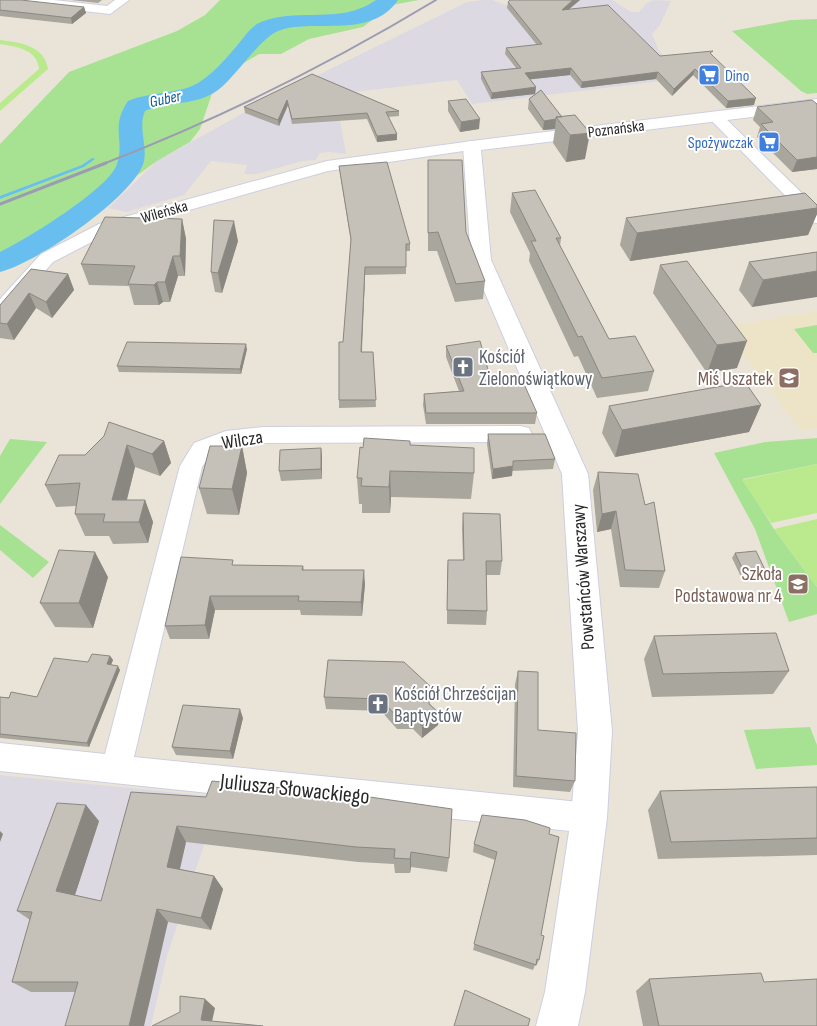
<svg xmlns="http://www.w3.org/2000/svg" width="817" height="1026" viewBox="0 0 817 1026" font-family="'Sofia Sans Condensed',sans-serif">
  <style>
    .industrial { fill: #ddd9e2 }
    .education { fill: #ede4c7 }
    .green { fill: #a7e293 }
    .pitch { fill: #bbea8e }
    .lines { fill: none; stroke-linecap: round; stroke-linejoin: round }
    .stream { fill: #68bfef; fill-rule: evenodd }
    .river { fill: #68bfef; fill-rule: evenodd }
    .street-casing { stroke: #cdcfe1; stroke-width: 2 }
    .secondary-casing { stroke: #cdcfe1; stroke-width: 2 }
    .street { fill: #fff; fill-rule: evenodd }
    .secondary { fill: #fff; fill-rule: evenodd }
    .rail-far1 { stroke: #9b9cb2; stroke-width: 2 }
    .rail { stroke: #9b9cb2; stroke-width: 3 }
    .wall { fill: #a9a69e }
    .shaded-wall { fill: #8a8781 }
    .building { fill: #c5c1b8; stroke: #8a8781 }
    .labels { text-anchor: middle; stroke-width: 4; stroke-linejoin: round; paint-order: stroke }
    .far-shop-label { font-size: 16px; fill: #366cbe; stroke: #fff; text-anchor: start }
    .far-water-label { font-size: 16px; font-style: italic; fill: #0b5a97; stroke: #fff }
    .far-street-label { font-size: 16px; fill: #272727; stroke: #fff }
    .worship-label { font-size: 19px; fill: #5b616d; stroke: #fff; text-anchor: start }
    .education-label { font-size: 19px; fill: #785e54; stroke: #fff; text-anchor: end }
    .street-label { font-size: 19px; fill: #272727; stroke: #fff }
    .near-street-label { font-size: 22px; fill: #272727; stroke: #fff }
  </style>
  <rect width="100%" height="100%" fill="#eae4d8"/>
  <path class="industrial" d="M 483,0 L 492,0 L 509,6 L 517,0 L 612,0 L 631,12 L 639,12 L 647,3 L 653,0 L 671,1 L 660,25 L 652,34 L 659,51 L 687,78 L 472,104 L 457,80 L 345,93 L 338,109 L 346,154 L 329,152 L 320,153 L 316,160 L 302,161 L 257,174 L 244,174 L 247,165 L 211,161 L 184,195 L 127,212 L 108,208 L 157,161 L 267,100 L 467,2 Z
    M 0,775 L 220,797 L 167,956 L 151,1026 L 0,1026 Z"/>
  <path class="education" d="M 817,311 L 817,428 L 801,431 L 722,327 Z"/>
  <path class="green" d="M 220,0 L 419,0 L 392,5 L 363,27 L 309,39 L 281,54 L 259,54 L 217,79 L 200,129 L 190,142 L 157,161 L 61,231 L 0,264 L 0,144 L 69,72 L 177,31 L 205,15 Z
    M 817,19 L 817,93 L 807,94 L 801,91 L 732,31 L 791,20 Z
    M 817,325 L 817,353 L 813,353 L 794,329 Z
    M 817,438 L 817,464 L 743,479 L 774,529 L 817,587 L 817,614 L 789,622 L 755,529 L 714,453 L 765,442 Z
    M 10,439 L 47,442 L 0,504 L 0,456 Z
    M 0,525 L 49,562 L 33,578 L 0,550 Z
    M 810,727 L 817,745 L 817,765 L 756,769 L 744,730 Z"/>
  <path class="pitch" d="M 0,40 C 20,42 45,46 48,69 L 0,111 L 0,103 L 39,69 C 37,49 17,47 0,44 Z
    M 817,464 L 817,513 L 771,523 L 742,480 Z
    M 817,519 L 817,587 L 774,529 Z"/>
  <g class="lines">
    <path class="stream" d="M 382,3 L 388,4 L 389,5 L 387,6 L 381,5 Z
      M 130,132 L 131,132 L 131,134 L 122,136 L 120,135 Z
      M 92,158 L 95,159 L 84,167 L 0,199 L 0,196 L 82,165 Z"/>
    <path class="river" d="M 376,0 L 398,0 C 372,38 321,20 284,29 C 261,34 239,74 218,90 C 197,106 168,101 145,111 C 137,129 150,150 142,167 C 125,202 38,262 0,272 L 0,252 C 25,240 109,189 117,164 C 125,141 110,127 128,101 C 151,91 181,95 201,81 C 213,73 225,60 234,49 C 243,40 249,27 261,22 C 299,7 341,25 376,0 Z"/>
    <g class="street-casing">
      <path id="street" d="M 16,0 L 54,0 L 107,6 L 115,0 L 129,0 L 110,14 L 22,4 Z
        M 715,112 L 720,113 L 817,208 L 817,223 L 811,222 L 710,119 L 708,116 L 710,113 Z
        M 472,141 L 480,146 L 477,149 L 328,171 L 111,232 L 53,262 L 7,315 L 0,317 L 0,299 L 41,254 L 99,224 L 327,161 Z
        M 521,426 L 529,428 L 532,434 L 529,440 L 521,442 L 263,443 C 238,446 217,444 202,467 L 134,757 L 589,803 L 600,807 L 604,818 L 600,829 L 589,833 L 0,771 L 0,743 L 105,754 L 180,466 L 194,443 L 226,431 L 263,427 Z"/>
    </g>
    <g class="secondary-casing">
      <path id="secondary" d="M 817,99 L 817,109 L 481,150 L 491,260 L 588,474 L 612,731 L 607,818 L 585,992 L 578,1026 L 536,1026 L 545,992 L 571,818 L 578,731 L 562,474 L 471,260 L 463,146 L 466,142 L 472,141 Z"/>
    </g>
    <use href="#street" class="street"/>
    <use href="#secondary" class="secondary"/>
    <path class="rail-far1" d="M 103,164 C 219,119 330,64 436,0"/>
    <path class="rail" d="M 0,204 L 106,163"/>
  </g>
  <path class="wall" d="M 0,0 L 84,7 L 86,13 L 72,24 L 0,16 Z
    M 71,0 L 102,0 L 98,3 Z
    M 510,0 L 580,0 L 569,9 L 660,56 L 712,55 L 754,105 L 726,108 L 693,75 L 672,96 L 656,79 L 581,88 L 570,75 L 530,79 L 536,87 L 535,94 L 491,99 L 481,79 L 481,72 L 516,68 L 505,54 L 506,48 L 537,45 L 507,8 L 508,2 Z
    M 312,74 L 399,111 L 399,116 L 388,117 L 397,134 L 397,140 L 377,142 L 367,119 L 292,124 L 288,105 L 279,126 L 245,113 L 244,107 Z
    M 541,90 L 585,159 L 566,162 L 553,143 L 555,129 L 543,130 L 528,109 L 529,99 Z
    M 448,101 L 479,129 L 460,132 L 448,111 Z
    M 817,104 L 817,169 L 792,172 L 757,137 L 760,127 L 753,120 L 757,107 Z
    M 428,160 L 485,281 L 483,299 L 455,302 L 437,251 L 428,251 Z
    M 339,166 L 410,244 L 410,251 L 406,251 L 406,274 L 365,275 L 362,352 L 373,352 L 376,407 L 339,408 L 339,400 L 351,242 L 340,173 Z
    M 512,193 L 561,238 L 560,246 L 609,339 L 654,371 L 648,391 L 597,398 L 578,356 L 574,357 L 529,261 L 530,253 L 510,212 Z
    M 817,205 L 817,214 L 808,235 L 630,261 L 620,245 L 626,218 Z
    M 182,219 L 186,239 L 185,276 L 178,276 L 170,302 L 163,302 L 159,305 L 134,305 L 129,286 L 89,285 L 81,264 Z
    M 238,241 L 222,293 L 215,292 L 211,272 Z
    M 817,252 L 752,307 L 739,290 L 749,262 Z
    M 660,265 L 737,368 L 707,373 L 653,293 Z
    M 68,274 L 74,290 L 52,318 L 36,308 L 14,340 L 0,338 L 0,305 Z
    M 446,346 L 492,384 L 537,413 L 535,424 L 426,424 L 423,405 L 424,394 L 459,391 L 446,357 Z
    M 247,349 L 241,374 L 119,372 L 117,366 Z
    M 761,405 L 749,432 L 615,457 L 602,433 L 609,406 Z
    M 488,434 L 555,459 L 553,469 L 512,471 L 512,476 L 492,479 L 487,444 Z
    M 104,436 L 164,441 L 171,463 L 160,476 L 135,467 L 127,500 L 145,500 L 153,522 L 148,543 L 113,544 L 109,536 L 85,536 L 75,514 L 76,506 L 56,507 L 45,485 L 85,455 Z
    M 410,445 L 474,473 L 471,499 L 391,497 L 390,513 L 362,513 L 362,504 L 359,504 L 357,478 L 363,448 Z
    M 242,446 L 247,473 L 239,515 L 207,514 L 199,488 Z
    M 321,448 L 322,458 L 322,479 L 281,481 L 279,471 Z
    M 598,472 L 645,505 L 665,571 L 659,588 L 620,587 L 611,529 L 597,532 L 593,490 Z
    M 463,513 L 502,561 L 500,575 L 486,575 L 487,611 L 486,625 L 447,624 L 447,574 L 448,560 L 463,560 L 462,528 Z
    M 735,553 L 767,574 L 764,579 L 743,581 L 732,558 Z
    M 234,565 L 303,566 L 304,570 L 365,584 L 362,616 L 301,615 L 300,610 L 215,610 L 209,639 L 170,639 L 165,626 Z
    M 108,577 L 93,628 L 55,627 L 40,603 Z
    M 654,636 L 789,671 L 773,694 L 652,697 L 644,659 Z
    M 110,656 L 113,660 L 111,665 L 120,670 L 89,747 L 0,738 L 0,697 L 37,697 L 88,662 Z
    M 328,660 L 430,704 L 439,713 L 438,725 L 422,738 L 413,729 L 397,729 L 381,711 L 326,709 L 324,697 Z
    M 518,671 L 538,730 L 575,781 L 570,792 L 513,787 L 515,684 Z
    M 243,718 L 233,759 L 176,755 L 172,747 Z
    M 817,787 L 817,855 L 658,859 L 648,810 L 660,791 Z
    M 131,792 L 449,858 L 447,872 L 411,867 L 410,873 L 395,873 L 394,864 L 358,862 L 186,842 L 180,869 L 214,876 L 223,889 L 211,930 L 168,922 L 75,992 L 31,992 L 12,982 L 30,920 L 17,911 L 99,821 L 75,895 L 101,901 Z
    M 549,834 L 539,960 L 536,966 L 535,965 L 533,970 L 473,950 L 495,860 L 473,852 L 474,844 Z
    M 649,979 L 764,982 L 817,1026 L 643,1026 L 636,991 Z"/>
  <path class="shaded-wall" d="M 573,0 L 580,0 L 561,16 L 562,10 Z
    M 84,7 L 86,13 L 72,24 L 71,18 Z
    M 571,68 L 570,75 L 525,80 L 525,73 Z
    M 695,69 L 693,75 L 672,96 L 674,89 Z
    M 658,72 L 656,79 L 581,88 L 582,82 Z
    M 536,87 L 535,94 L 491,99 L 492,93 Z
    M 756,98 L 754,105 L 726,108 L 728,101 Z
    M 287,100 L 288,105 L 279,126 L 278,120 Z
    M 480,119 L 479,129 L 460,132 L 461,122 Z
    M 556,119 L 555,129 L 543,130 L 544,121 Z
    M 590,133 L 585,159 L 566,162 L 570,135 Z
    M 397,134 L 397,140 L 377,142 L 377,136 Z
    M 817,157 L 817,169 L 792,172 L 797,160 Z
    M 817,208 L 817,214 L 808,235 L 630,261 L 637,233 Z
    M 182,219 L 186,239 L 185,276 L 180,256 Z
    M 234,221 L 238,241 L 222,293 L 218,273 Z
    M 173,256 L 178,276 L 170,302 L 165,282 Z
    M 365,267 L 365,275 L 361,360 L 361,352 Z
    M 817,271 L 817,297 L 752,307 L 763,280 Z
    M 68,274 L 74,290 L 52,318 L 46,302 Z
    M 157,282 L 163,302 L 159,305 L 154,285 Z
    M 29,293 L 36,308 L 14,340 L 7,324 Z
    M 747,341 L 737,368 L 707,373 L 717,345 Z
    M 246,344 L 247,349 L 241,374 L 240,369 Z
    M 761,405 L 749,432 L 615,457 L 622,430 Z
    M 164,441 L 171,463 L 160,476 L 152,454 Z
    M 127,445 L 135,467 L 121,522 L 112,500 Z
    M 242,446 L 247,473 L 239,515 L 232,489 Z
    M 321,448 L 322,458 L 322,479 L 321,469 Z
    M 513,466 L 512,476 L 492,479 L 493,469 Z
    M 390,471 L 391,497 L 390,513 L 389,487 Z
    M 145,500 L 153,522 L 148,543 L 139,522 Z
    M 616,511 L 611,529 L 597,532 L 602,514 Z
    M 95,552 L 108,577 L 93,628 L 79,603 Z
    M 364,570 L 365,584 L 362,616 L 361,602 Z
    M 210,596 L 215,610 L 209,639 L 205,625 Z
    M 110,656 L 113,660 L 109,669 L 107,664 Z
    M 118,666 L 120,670 L 89,747 L 87,743 Z
    M 240,709 L 243,718 L 233,759 L 230,751 Z
    M 439,713 L 438,725 L 422,738 L 422,726 Z
    M 86,805 L 99,821 L 72,904 L 56,891 Z
    M 177,826 L 186,842 L 177,881 L 167,867 Z
    M 0,831 L 3,834 L 0,842 Z
    M 411,852 L 411,867 L 410,873 L 410,859 Z
    M 214,876 L 223,889 L 211,930 L 201,918 Z
    M 157,909 L 168,922 L 144,1026 L 129,1026 Z
    M 205,999 L 215,1008 L 211,1026 L 201,1020 Z"/>
  <path class="building" d="M 0,0 L 21,0 L 84,7 L 71,18 L 0,10 Z
    M 510,0 L 573,0 L 562,10 L 608,5 L 660,56 L 713,51 L 710,53 L 756,98 L 728,101 L 695,69 L 674,89 L 658,72 L 582,82 L 571,68 L 525,73 L 536,87 L 492,93 L 481,72 L 521,68 L 506,48 L 542,44 L 508,2 Z
    M 312,74 L 399,111 L 386,112 L 397,134 L 377,136 L 367,113 L 292,119 L 287,100 L 278,120 L 244,107 Z
    M 541,90 L 562,117 L 556,117 L 556,119 L 544,121 L 529,99 Z
    M 466,99 L 480,119 L 461,122 L 448,101 Z
    M 812,100 L 817,104 L 817,157 L 797,160 L 761,124 L 773,122 L 757,107 Z
    M 575,115 L 590,133 L 570,135 L 556,117 Z
    M 428,160 L 462,160 L 466,232 L 485,281 L 456,284 L 438,232 L 428,233 Z
    M 387,162 L 410,244 L 406,244 L 406,267 L 365,267 L 361,352 L 373,352 L 376,400 L 339,400 L 339,342 L 343,342 L 351,239 L 339,166 Z
    M 535,190 L 561,238 L 556,238 L 609,339 L 635,336 L 654,371 L 602,378 L 582,336 L 578,337 L 531,241 L 536,241 L 512,193 Z
    M 805,193 L 817,205 L 817,208 L 637,233 L 626,218 Z
    M 105,217 L 182,219 L 180,256 L 173,256 L 165,282 L 157,282 L 154,285 L 128,284 L 135,266 L 81,264 Z
    M 214,220 L 234,221 L 218,273 L 211,272 Z
    M 817,252 L 817,271 L 763,280 L 749,262 Z
    M 687,261 L 747,341 L 717,345 L 660,265 Z
    M 31,269 L 68,274 L 46,302 L 29,293 L 7,324 L 0,323 L 0,305 Z
    M 480,341 L 492,384 L 524,384 L 537,413 L 426,413 L 424,394 L 464,391 L 446,346 Z
    M 127,342 L 246,344 L 240,369 L 117,366 Z
    M 745,382 L 761,405 L 622,430 L 609,406 Z
    M 109,422 L 164,441 L 152,454 L 127,445 L 112,500 L 145,500 L 139,522 L 103,522 L 105,514 L 75,514 L 80,483 L 45,485 L 59,455 L 85,455 L 104,436 Z
    M 488,434 L 545,434 L 555,459 L 513,461 L 513,466 L 493,469 Z
    M 364,438 L 410,441 L 410,445 L 474,448 L 474,473 L 390,471 L 389,487 L 361,486 L 362,478 L 357,478 L 360,447 L 363,448 Z
    M 210,446 L 242,446 L 232,489 L 199,488 Z
    M 321,448 L 321,469 L 279,471 L 280,450 Z
    M 598,472 L 638,474 L 645,505 L 654,502 L 665,571 L 625,570 L 616,511 L 602,514 Z
    M 463,513 L 500,514 L 502,561 L 486,561 L 487,611 L 447,610 L 448,560 L 464,560 Z
    M 59,550 L 95,552 L 79,603 L 40,603 Z
    M 756,551 L 767,574 L 746,576 L 735,553 Z
    M 181,557 L 233,560 L 232,565 L 303,566 L 302,570 L 364,570 L 361,602 L 298,601 L 299,596 L 210,596 L 205,625 L 165,626 Z
    M 776,633 L 789,671 L 663,674 L 654,636 Z
    M 92,654 L 110,656 L 107,664 L 118,666 L 87,743 L 0,734 L 0,697 L 9,698 L 11,692 L 37,697 L 54,658 L 88,662 Z
    M 328,660 L 404,662 L 431,687 L 429,704 L 439,713 L 422,726 L 413,717 L 397,717 L 381,699 L 324,697 Z
    M 518,671 L 538,672 L 538,730 L 576,733 L 575,781 L 516,776 Z
    M 183,705 L 240,709 L 230,751 L 172,747 Z
    M 212,781 L 363,796 L 452,809 L 449,858 L 411,852 L 410,859 L 394,858 L 395,849 L 356,847 L 177,826 L 167,867 L 214,876 L 201,918 L 157,909 L 129,1026 L 65,1026 L 78,982 L 12,982 L 32,912 L 17,911 L 57,803 L 86,805 L 56,891 L 101,901 L 131,792 L 206,797 Z
    M 817,787 L 817,838 L 671,842 L 660,791 Z
    M 482,815 L 525,820 L 550,828 L 549,834 L 559,837 L 541,935 L 544,936 L 539,960 L 537,959 L 536,965 L 474,944 L 497,852 L 474,844 Z
    M 761,973 L 764,982 L 817,979 L 817,1026 L 659,1026 L 649,979 Z
    M 465,990 L 530,1019 L 528,1026 L 454,1026 Z
    M 180,996 L 205,999 L 201,1020 L 263,1026 L 152,1026 L 180,1012 Z"/>
  <defs>
    <g id="supermarket-square" transform="scale(1.125)"><rect x="-9" y="-9" width="18" height="18" rx="4" fill="#3f7fe0" stroke="#fff"/><path d="M-6-5.5h2.5l.6 2H6L4.5 2H-2.5L-4.4-4H-6ZM-1.5 3.2a1.3 1.3 0 1 0 .1 0ZM3 3.2a1.3 1.3 0 1 0 .1 0Z" fill="#fff"/></g>
    <g id="church-square" transform="scale(1.125)"><rect x="-9" y="-9" width="18" height="18" rx="4" fill="#6b7280" stroke="#fff"/><path d="M-1.2-6h2.4v3.5h3.3v2.4h-3.3V6h-2.4V-.1h-3.3v-2.4h3.3Z" fill="#fff"/></g>
    <g id="school-square" transform="scale(1.125)"><rect x="-9" y="-9" width="18" height="18" rx="4" fill="#8d6e63" stroke="#fff"/><path d="M0-5L7-2L0 1L-7-2ZM-4 1L0 2.5L4 1V4Q0 6-4 4Z" fill="#fff"/></g>
  </defs>
  <g fill-rule="evenodd">
    <use href="#supermarket-square" x="709" y="75"/>
    <use href="#supermarket-square" x="769" y="142"/>
    <use href="#church-square" x="463" y="367"/>
    <use href="#school-square" x="789" y="378"/>
    <use href="#school-square" x="798" y="584"/>
    <use href="#church-square" x="378" y="704"/>
  </g>
  <g class="labels">
    <g class="far-shop-label">
      <text x="725" y="81">Dino</text>
      <text x="753" y="148" text-anchor="end">Spożywczak</text>
    </g>
    <g class="far-water-label">
      <text transform="translate(165 98) rotate(-12)" y="6">Guber</text>
    </g>
    <g class="far-street-label">
      <text transform="translate(616 128) rotate(-7)" y="6">Poznańska</text>
      <text transform="translate(164 211) rotate(-16)" y="6">Wileńska</text>
    </g>
    <g class="worship-label">
      <text x="479" y="363">Kościół<tspan x="479" dy="22">Zielonoświątkowy</tspan></text>
      <text x="394" y="700">Kościół Chrześcijan<tspan x="394" dy="22">Baptystów</tspan></text>
    </g>
    <g class="education-label">
      <text x="773" y="385">Miś Uszatek</text>
      <text x="782" y="580">Szkoła<tspan x="782" dy="22">Podstawowa nr 4</tspan></text>
    </g>
    <g class="street-label">
      <text transform="translate(242 439) rotate(-9)" y="7">Wilcza</text>
      <text transform="translate(582 577) rotate(-94)" y="7">Powstańców Warszawy</text>
    </g>
    <g class="near-street-label">
      <text transform="translate(295 788) rotate(6)" y="8">Juliusza Słowackiego</text>
    </g>
  </g>
</svg>
